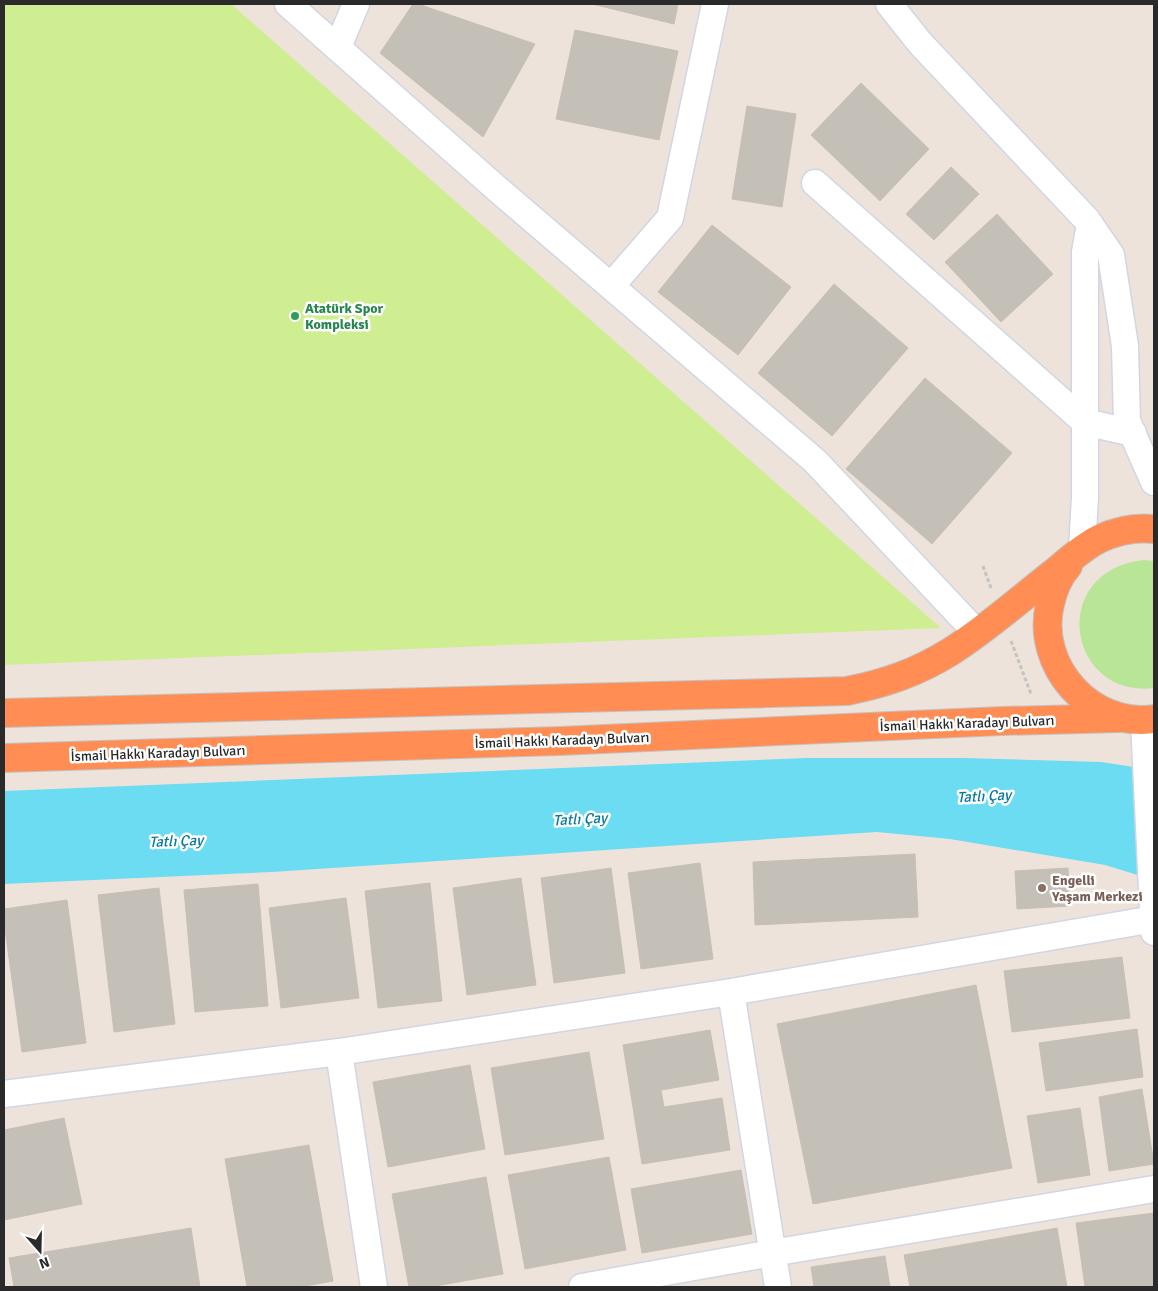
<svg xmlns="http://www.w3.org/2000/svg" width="1158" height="1291" viewBox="0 0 1158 1291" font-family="Signika,sans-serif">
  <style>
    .green { fill: #b9e596 }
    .pitch { fill: #cfed91 }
    .water { fill: #6bdcf2 }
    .building { fill: #c4bfb7; stroke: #c8bfb5 }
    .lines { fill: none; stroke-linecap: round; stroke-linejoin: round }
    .street-casing { stroke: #d0d6e3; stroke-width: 29 }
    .highway-casing { stroke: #c3c3c3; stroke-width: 30 }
    .path { stroke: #c3c3c3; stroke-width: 3; stroke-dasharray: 4 2.5; stroke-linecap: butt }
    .street { stroke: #fff; stroke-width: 26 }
    .highway { stroke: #ff8d54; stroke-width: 28 }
    .leisure-dot { fill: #2e9e5b; stroke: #fff; stroke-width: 2 }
    .education-dot { fill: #8d6e63; stroke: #fff; stroke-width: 2 }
    .labels { text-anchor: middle; stroke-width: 5; stroke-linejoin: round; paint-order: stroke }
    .leisure-label { font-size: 14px; font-weight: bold; fill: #27864d; stroke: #fff; text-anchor: start }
    .street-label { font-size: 14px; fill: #2a2a2a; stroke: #fff }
    .education-label { font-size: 14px; font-weight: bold; fill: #785e54; stroke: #fff; text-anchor: start }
    .water-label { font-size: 15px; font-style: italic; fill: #097a9f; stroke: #fff }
  </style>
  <rect width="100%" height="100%" fill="#ede3db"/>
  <path class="green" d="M 1144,560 L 1154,561 L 1154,688 C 1068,699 1046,571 1144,560 Z"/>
  <path class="pitch" d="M 4,4 L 231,4 L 941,628 L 4,665 Z"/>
  <path class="water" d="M 806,758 L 962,758 L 1101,762 L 1154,770 L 1154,880 L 1105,865 L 950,839 L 877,832 L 272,872 L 4,884 L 4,791 Z"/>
  <path class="building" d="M 413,4 L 418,4 L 535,44 L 483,137 L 380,53 Z
    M 592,4 L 678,4 L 674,24 Z
    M 575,30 L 678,51 L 659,140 L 556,119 Z
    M 861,83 L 929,149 L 880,201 L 811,135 Z
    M 747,106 L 796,114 L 782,207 L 732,199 Z
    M 951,167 L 979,194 L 934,240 L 906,214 Z
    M 997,214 L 1053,274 L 1001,322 L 945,262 Z
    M 712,225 L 791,287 L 738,355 L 658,292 Z
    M 834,284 L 908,348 L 832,436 L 758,373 Z
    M 925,378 L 1012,453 L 932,544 L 846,469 Z
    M 915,854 L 918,917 L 755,925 L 753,862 Z
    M 700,863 L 713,959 L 641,969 L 628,873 Z
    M 611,868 L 625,973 L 554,983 L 541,878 Z
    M 1068,868 L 1070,906 L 1017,909 L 1015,871 Z
    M 521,878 L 536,985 L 467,995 L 453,888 Z
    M 430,883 L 442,1001 L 378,1008 L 365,891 Z
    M 258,884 L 268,1006 L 195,1012 L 184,890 Z
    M 159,888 L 175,1024 L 114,1032 L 98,895 Z
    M 346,898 L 359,998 L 281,1008 L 269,908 Z
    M 67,900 L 86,1043 L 22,1052 L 4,922 L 4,909 Z
    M 1122,957 L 1130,1018 L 1012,1032 L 1004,971 Z
    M 976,985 L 1012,1168 L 813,1204 L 777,1024 Z
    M 1137,1029 L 1143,1077 L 1046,1091 L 1039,1043 Z
    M 710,1030 L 719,1080 L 661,1090 L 664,1107 L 722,1098 L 730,1150 L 642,1164 L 623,1045 Z
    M 589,1052 L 604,1139 L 505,1155 L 491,1068 Z
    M 470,1065 L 485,1149 L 388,1167 L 373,1082 Z
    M 1142,1089 L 1154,1164 L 1109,1171 L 1099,1097 Z
    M 1080,1108 L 1090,1175 L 1038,1183 L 1027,1116 Z
    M 64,1118 L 82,1204 L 4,1220 L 4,1130 Z
    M 309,1145 L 333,1281 L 300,1287 L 247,1287 L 225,1159 Z
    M 609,1157 L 626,1250 L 525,1269 L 508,1175 Z
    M 741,1170 L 752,1234 L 642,1253 L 631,1189 Z
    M 486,1177 L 503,1274 L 430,1287 L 409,1287 L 392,1194 Z
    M 1154,1213 L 1154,1287 L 1085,1287 L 1076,1223 Z
    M 191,1228 L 200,1287 L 14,1287 L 9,1258 Z
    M 1057,1228 L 1067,1287 L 910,1287 L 904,1255 Z
    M 885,1256 L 890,1287 L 814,1287 L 811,1267 Z"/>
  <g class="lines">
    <g class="street-casing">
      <path id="street" d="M 288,4 L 495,187 L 815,461 L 977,633
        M 889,4 L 920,43 L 1087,220 L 1111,255 L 1125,346 L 1127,421 L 1154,482
        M 338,47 L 356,4
        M 815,183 L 1085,422 L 1133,433
        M 611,286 L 670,218 L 715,4
        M 1082,550 L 1085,497 L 1085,252 L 1090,224
        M 1144,721 L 1154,932
        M 731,992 L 778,1287
        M 339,1052 L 374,1287
        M 4,1094 L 339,1052 L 731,992 L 1154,919
        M 582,1287 L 772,1253 L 1154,1189"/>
    </g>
    <g class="highway-casing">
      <path id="highway" d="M 1068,566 C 1058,577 1053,591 1050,604 C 1035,666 1091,728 1154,719
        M 4,713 L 847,691 C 886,683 916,673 950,652 C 988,628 1021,598 1056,571 C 1069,560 1083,547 1099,539 C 1116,531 1135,527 1154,529
        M 4,758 L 560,741 L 1002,721 L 1121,718"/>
    </g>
    <path class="path" d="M 983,566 L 991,588
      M 1011,641 L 1031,694"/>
    <use href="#street" class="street"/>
    <use href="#highway" class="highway"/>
  </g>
  <circle class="leisure-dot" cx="295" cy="316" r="5"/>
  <circle class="education-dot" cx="1042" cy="888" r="5"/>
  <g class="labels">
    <g class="leisure-label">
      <text x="305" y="313">Atatürk Spor<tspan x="305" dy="16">Kompleksi</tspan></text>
    </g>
    <g class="street-label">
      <text transform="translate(967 723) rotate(-2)" y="5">İsmail Hakkı Karadayı Bulvarı</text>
      <text transform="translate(562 740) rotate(-2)" y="5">İsmail Hakkı Karadayı Bulvarı</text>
      <text transform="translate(158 753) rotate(-2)" y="5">İsmail Hakkı Karadayı Bulvarı</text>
    </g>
    <g class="education-label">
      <text x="1052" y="885">Engelli<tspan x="1052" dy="16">Yaşam Merkezi</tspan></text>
    </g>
    <g class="water-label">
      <text transform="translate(984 796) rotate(-3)" y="5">Tatlı Çay</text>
      <text transform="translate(580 819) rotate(-3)" y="5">Tatlı Çay</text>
      <text transform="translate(176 841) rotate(-2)" y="5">Tatlı Çay</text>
    </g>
  </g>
  <rect width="1158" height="1291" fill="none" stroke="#2a2a2a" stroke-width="10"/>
  <g transform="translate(40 1251) rotate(160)" stroke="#ffffff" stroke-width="4" paint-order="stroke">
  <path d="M0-4L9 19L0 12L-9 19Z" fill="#2a2a2a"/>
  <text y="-8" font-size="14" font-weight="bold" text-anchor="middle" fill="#2a2a2a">N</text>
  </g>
</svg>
